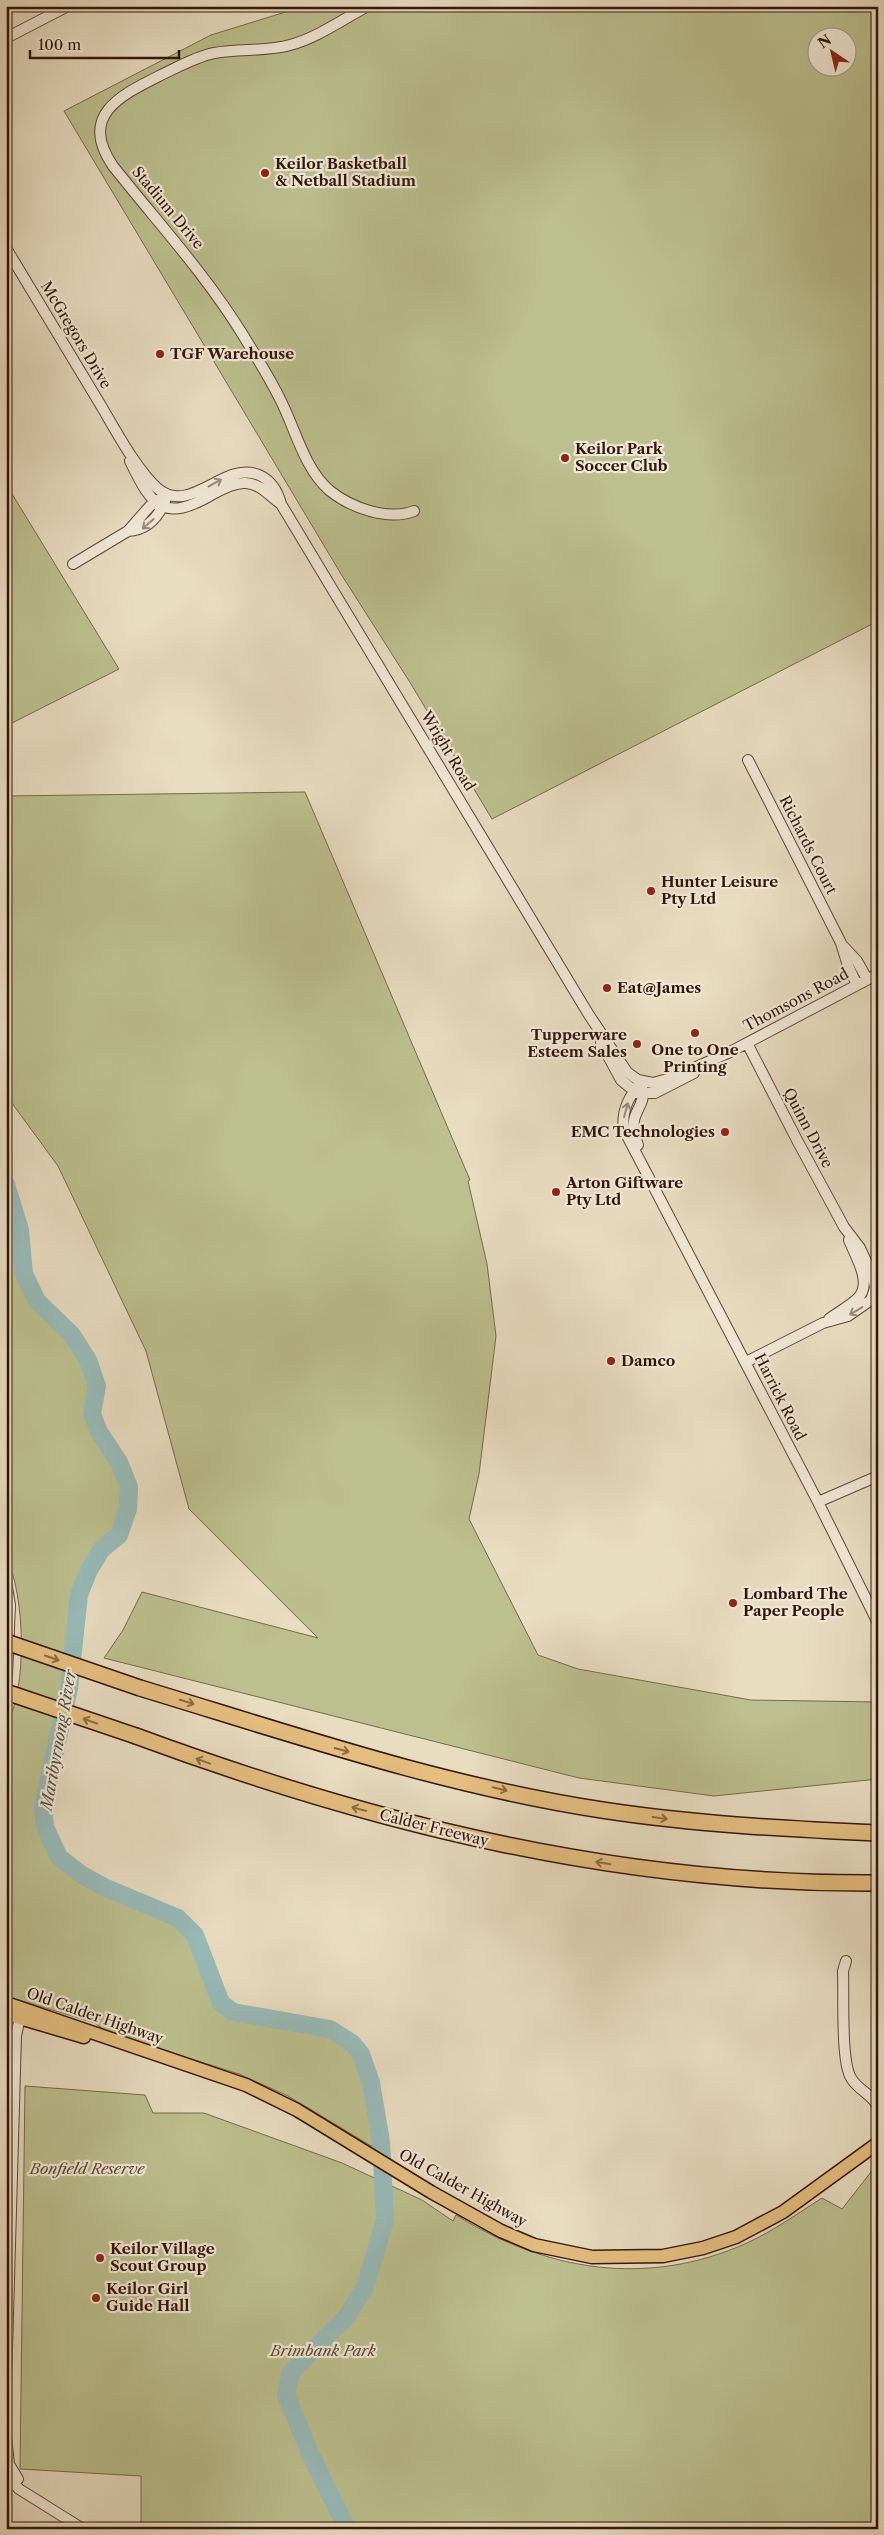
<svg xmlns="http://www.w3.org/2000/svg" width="884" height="2535" viewBox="0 0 884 2535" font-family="'Libre Caslon Text',serif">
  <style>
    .green { fill: #bcbf8e; stroke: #786a4c; fill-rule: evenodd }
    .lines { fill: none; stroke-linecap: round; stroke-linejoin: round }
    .river { stroke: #98bab8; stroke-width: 18 }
    .minor-casing { stroke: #604737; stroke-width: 12 }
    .major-casing { stroke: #331509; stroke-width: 15 }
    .highway-casing { stroke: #331509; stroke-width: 18 }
    .minor { stroke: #f0e8d7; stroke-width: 10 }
    .major { stroke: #e4be80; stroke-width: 12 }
    .highway { stroke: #e4be80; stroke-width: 15 }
    .highway-bridge-casing { stroke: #331509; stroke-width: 18; stroke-linecap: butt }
    .highway-bridge { stroke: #e4be80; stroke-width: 15 }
    .oneway { stroke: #9b897a }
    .oneway2 { stroke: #8c6a44 }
    .poi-dot { fill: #8f2418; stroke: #f0e8d7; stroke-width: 2 }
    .labels { text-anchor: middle; stroke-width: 4.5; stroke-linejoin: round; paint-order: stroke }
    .poi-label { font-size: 15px; font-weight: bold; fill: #331509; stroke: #f0e8d7; text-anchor: start }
    .street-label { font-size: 15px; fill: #331509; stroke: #f0e8d7 }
    .park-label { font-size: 15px; font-style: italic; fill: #5c4831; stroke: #f0e8d7 }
    .water-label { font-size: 16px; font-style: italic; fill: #564f46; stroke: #f0e8d7 }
  </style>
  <rect width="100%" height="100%" fill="#e8dcc1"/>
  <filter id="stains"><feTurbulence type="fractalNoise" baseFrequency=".004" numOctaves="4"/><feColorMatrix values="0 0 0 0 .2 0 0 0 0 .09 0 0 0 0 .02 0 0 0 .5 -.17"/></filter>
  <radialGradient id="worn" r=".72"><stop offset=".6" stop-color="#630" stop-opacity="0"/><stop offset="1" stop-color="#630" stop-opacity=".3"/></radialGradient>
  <path class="green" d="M 305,6 L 878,6 L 878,621 L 492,819 L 411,684 L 341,574 L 64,111 L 211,35 ZM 816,38 L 846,38 L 846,68 L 816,68 Z
    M 6,484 L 119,669 L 6,726 Z
    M 305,792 L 470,1180 L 468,1181 L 487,1264 L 496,1336 L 479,1474 L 469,1519 L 538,1655 L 578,1669 L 751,1700 L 878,1702 L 878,1779 L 714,1796 L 579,1778 L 104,1658 L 123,1630 L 142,1592 L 318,1638 L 189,1509 L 146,1351 L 58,1166 L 6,1095 L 6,796 Z
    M 6,1184 L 20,1230 L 24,1274 L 37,1301 L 72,1335 L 88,1360 L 97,1386 L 92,1414 L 99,1432 L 119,1462 L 129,1487 L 128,1509 L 119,1535 L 101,1550 L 89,1570 L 79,1595 L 69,1688 L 43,1806 L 45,1827 L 59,1857 L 82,1875 L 104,1887 L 178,1918 L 195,1935 L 221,2003 L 233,2012 L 330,2029 L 352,2043 L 361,2054 L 371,2083 L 381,2152 L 288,2096 L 239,2074 L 106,2032 L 95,2023 L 6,1996 L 6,1725 C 28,1690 25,1593 6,1557 Z
    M 25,2086 L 145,2095 L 153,2113 L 204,2113 L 342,2163 L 422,2200 L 453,2221 L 456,2215 C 546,2271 647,2288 747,2243 C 773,2231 797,2214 822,2198 L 842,2209 L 878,2163 L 878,2529 L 141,2529 L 141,2476 L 20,2469 Z"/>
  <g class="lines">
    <path class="river" d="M 6,1184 L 20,1230 L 24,1274 L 37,1301 L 72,1335 L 88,1360 L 97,1386 L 92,1414 L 99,1432 L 119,1462 L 129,1487 L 128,1509 L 119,1535 L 101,1550 L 89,1570 L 79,1595 L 69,1688 L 43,1806 L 45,1827 L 59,1857 L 82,1875 L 104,1887 L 178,1918 L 195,1935 L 221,2003 L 233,2012 L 330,2029 L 352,2043 L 361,2054 L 371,2083 L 381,2141 L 385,2220 L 365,2287 L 348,2315 L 291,2372 L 286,2395 L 310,2453 L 347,2529"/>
    <g class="minor-casing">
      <path id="minor" d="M 368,6 C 343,19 317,38 290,45 C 266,52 239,48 214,53 C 195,57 178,67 161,75 C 121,95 78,115 113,166 C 158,223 204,272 243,335 C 255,355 268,375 279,397 C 295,427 303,467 329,490 C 351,508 388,521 414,511
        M 6,38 L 68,6
        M 6,248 C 37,300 69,352 100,404 C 115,429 136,469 157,488 C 190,517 224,460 259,475 C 272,481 278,492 281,504 L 589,1015 L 627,1072 L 638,1080 L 653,1083 L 671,1078 L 728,1053 L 878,974
        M 130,461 C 152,507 164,523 213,494 C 222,489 235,482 246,483 C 261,484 269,496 281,504
        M 128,531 C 147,530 158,518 165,501
        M 73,564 L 128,531 L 150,506 L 160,499
        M 748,760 L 841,943 L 848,966 L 857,985
        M 843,946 L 857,961 L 867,979
        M 601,1043 L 621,1080 L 637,1093 L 655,1093 L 694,1073
        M 642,1082 C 629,1095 621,1112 624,1130 L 818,1502 L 878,1623
        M 638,1145 C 625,1112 645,1111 643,1090
        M 829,1319 C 838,1312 850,1306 858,1298 C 873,1283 855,1256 849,1240
        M 746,1362 L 823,1323 L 848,1316 L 871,1300 L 875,1288 L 873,1276 L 860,1248 L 844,1227 L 798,1142 L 747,1043
        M 818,1502 L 878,1476
        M 6,1581 L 10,1605 L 6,1698
        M 846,1961 L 843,1971 C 844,1995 841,2057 850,2076 C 856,2090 872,2093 878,2107
        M 6,2384 L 16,2036 L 20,2017
        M 6,2437 L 9,2464 L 18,2479
        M 6,2475 L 19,2489 L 83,2529"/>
    </g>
    <g class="major-casing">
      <path id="major" d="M 6,2003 L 246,2085 L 297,2110 L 431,2192 L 501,2231 L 534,2245 L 592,2257 L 663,2256 L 703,2248 L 736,2237 L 783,2212 L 878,2143
        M 6,2014 L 84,2037"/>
    </g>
    <g class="highway-casing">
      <path id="highway" d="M 140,1688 C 292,1734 444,1786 602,1810 C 693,1824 786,1829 878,1833
        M 136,1736 C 377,1825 620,1885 878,1883"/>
    </g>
    <use href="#minor" class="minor"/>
    <use href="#major" class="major"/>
    <use href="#highway" class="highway"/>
    <g class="highway-bridge-casing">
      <path id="highway-bridge" d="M 6,1642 L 140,1688
        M 6,1692 L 136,1736"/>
    </g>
    <use href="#highway-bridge" class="highway-bridge"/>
  </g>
  <defs><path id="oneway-shaft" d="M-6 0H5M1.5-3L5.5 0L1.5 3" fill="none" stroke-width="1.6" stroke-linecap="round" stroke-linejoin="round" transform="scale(1.25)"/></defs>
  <g class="oneway">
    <use href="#oneway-shaft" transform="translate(215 483) rotate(-29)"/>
    <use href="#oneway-shaft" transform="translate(148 524) rotate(139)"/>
    <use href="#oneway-shaft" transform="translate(626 1110) rotate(-75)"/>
    <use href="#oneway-shaft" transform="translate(856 1311) rotate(149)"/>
  </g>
  <g class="oneway2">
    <use href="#oneway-shaft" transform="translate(52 1658) rotate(19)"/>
    <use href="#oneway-shaft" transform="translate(187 1702) rotate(17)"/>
    <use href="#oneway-shaft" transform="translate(90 1721) rotate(-161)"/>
    <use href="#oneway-shaft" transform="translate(342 1750) rotate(16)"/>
    <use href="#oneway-shaft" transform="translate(203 1761) rotate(-160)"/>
    <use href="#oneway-shaft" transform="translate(500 1789) rotate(13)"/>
    <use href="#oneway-shaft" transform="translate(359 1809) rotate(-165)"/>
    <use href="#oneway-shaft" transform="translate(660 1818) rotate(8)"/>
    <use href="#oneway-shaft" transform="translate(603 1863) rotate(-171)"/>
  </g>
  <g class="poi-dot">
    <circle cx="265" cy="173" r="5"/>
    <circle cx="160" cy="354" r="5"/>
    <circle cx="565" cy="458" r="5"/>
    <circle cx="651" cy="891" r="5"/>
    <circle cx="607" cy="988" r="5"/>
    <circle cx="695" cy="1033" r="5"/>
    <circle cx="637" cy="1044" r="5"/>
    <circle cx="725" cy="1132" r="5"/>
    <circle cx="556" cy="1192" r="5"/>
    <circle cx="611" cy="1361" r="5"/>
    <circle cx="733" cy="1603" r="5"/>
    <circle cx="100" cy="2258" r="5"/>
    <circle cx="96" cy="2298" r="5"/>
  </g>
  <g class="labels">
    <g class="poi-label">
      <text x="275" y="169">Keilor Basketball<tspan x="275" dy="17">&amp; Netball Stadium</tspan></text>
      <text x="170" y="359">TGF Warehouse</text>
      <text x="575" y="454">Keilor Park<tspan x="575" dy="17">Soccer Club</tspan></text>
      <text x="661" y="887">Hunter Leisure<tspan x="661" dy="17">Pty Ltd</tspan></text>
      <text x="617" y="993">Eat@James</text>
      <text x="627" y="1040" text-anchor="end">Tupperware<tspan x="627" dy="17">Esteem Sales</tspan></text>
      <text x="695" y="1055" text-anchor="middle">One to One<tspan x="695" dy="17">Printing</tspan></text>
      <text x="715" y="1137" text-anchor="end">EMC Technologies</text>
      <text x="566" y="1188">Arton Giftware<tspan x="566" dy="17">Pty Ltd</tspan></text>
      <text x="621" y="1366">Damco</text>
      <text x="743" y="1599">Lombard The<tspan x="743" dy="17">Paper People</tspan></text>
      <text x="110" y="2254">Keilor Village<tspan x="110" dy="17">Scout Group</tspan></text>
      <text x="106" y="2294">Keilor Girl<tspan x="106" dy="17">Guide Hall</tspan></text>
    </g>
    <g class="street-label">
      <text transform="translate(168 208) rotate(50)" y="5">Stadium Drive</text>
      <text transform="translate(76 335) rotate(59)" y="5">McGregors Drive</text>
      <text transform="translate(448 751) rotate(59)" y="5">Wright Road</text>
      <text transform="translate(808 845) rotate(63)" y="5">Richards Court</text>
      <text transform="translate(796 1000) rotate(-28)" y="5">Thomsons Road</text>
      <text transform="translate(808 1128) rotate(62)" y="5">Quinn Drive</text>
      <text transform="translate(780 1397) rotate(63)" y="5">Harrick Road</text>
      <text transform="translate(434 1828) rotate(14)" y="5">Calder Freeway</text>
      <text transform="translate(95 2016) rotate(19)" y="5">Old Calder Highway</text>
      <text transform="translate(463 2188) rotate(29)" y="5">Old Calder Highway</text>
    </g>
    <g class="park-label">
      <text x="87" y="2174">Bonfield Reserve</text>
      <text x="323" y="2356">Brimbank Park</text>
    </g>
    <g class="water-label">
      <text transform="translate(58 1740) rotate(-80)" y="6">Maribyrnong River</text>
    </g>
  </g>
  <rect width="884" height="2535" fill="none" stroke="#e8dcc1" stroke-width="25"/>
  <rect x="8" y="8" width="869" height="2520" fill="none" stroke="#331509" stroke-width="2.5"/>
  <rect x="12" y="12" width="859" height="2510" fill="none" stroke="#331509"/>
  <g transform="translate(832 52) rotate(325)"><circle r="24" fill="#f0e8d7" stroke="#a49485"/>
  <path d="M0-4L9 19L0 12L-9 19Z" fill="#8f2418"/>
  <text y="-8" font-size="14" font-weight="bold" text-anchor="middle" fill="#331509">N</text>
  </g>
  <path d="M30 50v8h149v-8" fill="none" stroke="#331509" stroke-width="2.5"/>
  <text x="38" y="50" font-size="15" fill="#331509" stroke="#f0e8d7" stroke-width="4" paint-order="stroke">100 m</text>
  <rect width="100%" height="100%" filter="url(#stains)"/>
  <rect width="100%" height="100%" fill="url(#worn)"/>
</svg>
